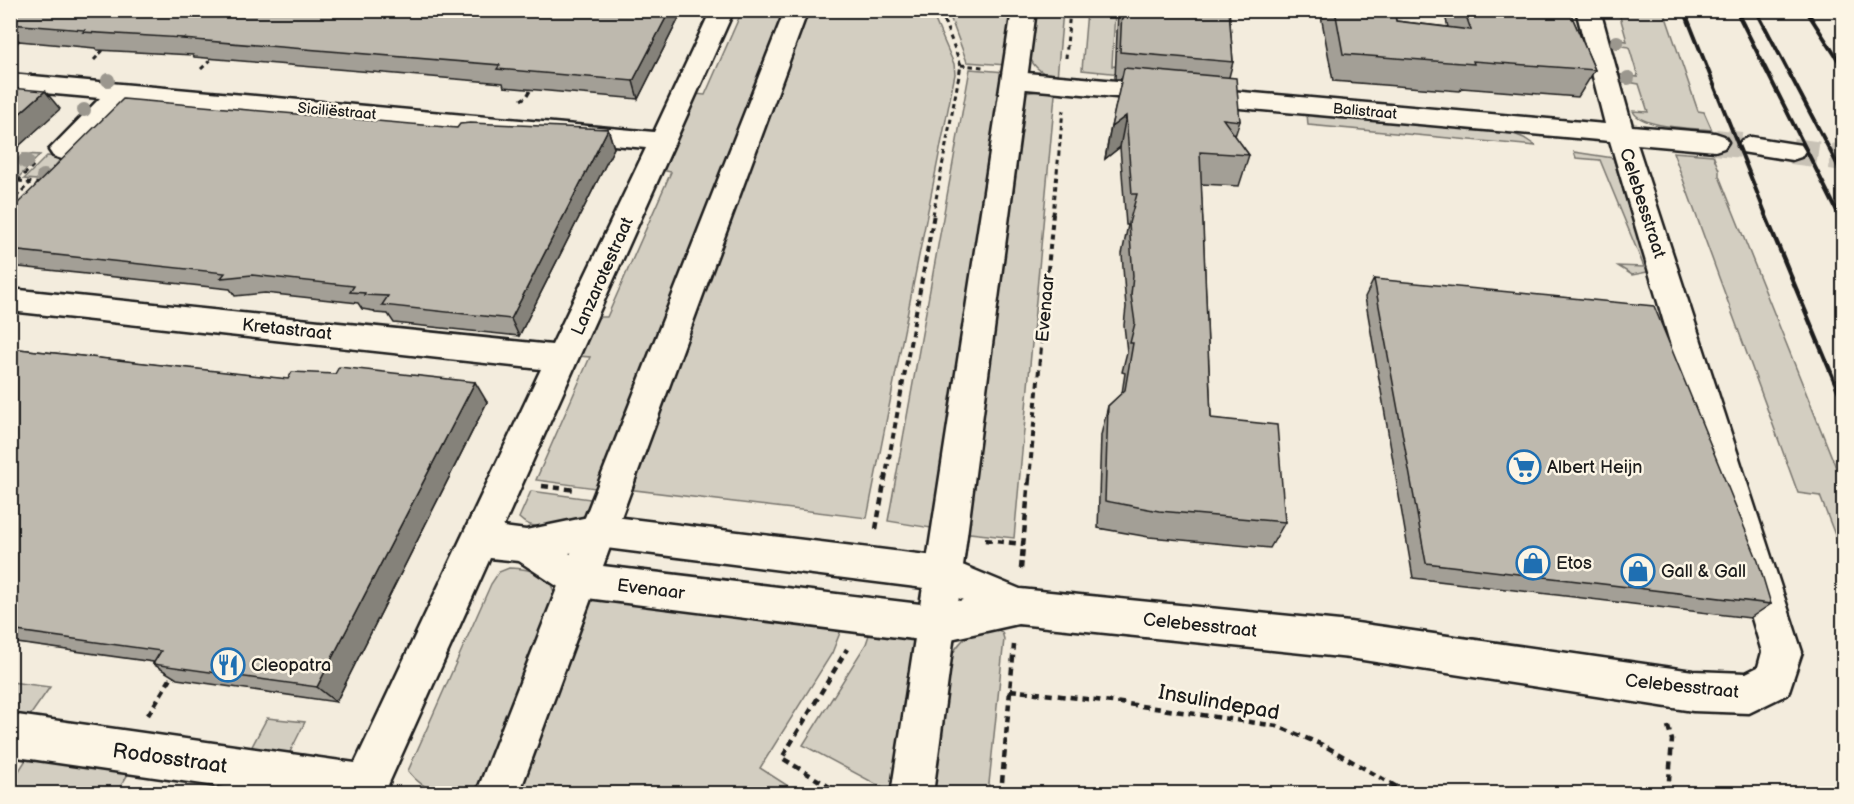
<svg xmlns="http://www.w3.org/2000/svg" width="1854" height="804" viewBox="0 0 1854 804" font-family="'Balsamiq Sans',sans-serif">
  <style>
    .green { fill: #d3cec1; stroke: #78756e; stroke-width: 1.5 }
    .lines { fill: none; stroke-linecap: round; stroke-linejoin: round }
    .street-tunnel { stroke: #c8c2b6; stroke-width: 26; stroke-dasharray: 26 13; stroke-linecap: butt }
    .street-casing { stroke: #1c1c1c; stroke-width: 5 }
    .secondary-casing { stroke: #1c1c1c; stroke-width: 5 }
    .path-far2 { stroke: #1c1c1c; stroke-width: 3; stroke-dasharray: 4.5 4; stroke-linecap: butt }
    .path-far1 { stroke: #1c1c1c; stroke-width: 4; stroke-dasharray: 6 4.5; stroke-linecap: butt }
    .path { stroke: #1c1c1c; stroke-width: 4.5; stroke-dasharray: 7 5; stroke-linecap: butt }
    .street { fill: #fcf5e5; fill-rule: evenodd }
    .secondary { fill: #fcf5e5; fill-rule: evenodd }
    .rail-far1 { stroke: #1c1c1c; stroke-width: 4 }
    .rail { stroke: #1c1c1c; stroke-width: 4.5 }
    .tree { fill: #9b978e }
    .wall { fill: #a39f96; stroke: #1c1c1c; stroke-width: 1.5 }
    .shaded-wall { fill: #85827a; stroke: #1c1c1c; stroke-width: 1.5 }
    .building { fill: #beb9ae; stroke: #1c1c1c; stroke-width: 1.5 }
    .labels { text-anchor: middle; stroke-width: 5; stroke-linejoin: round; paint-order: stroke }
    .far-street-label { font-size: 15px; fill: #1c1c1c; stroke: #fcf5e5 }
    .street-label { font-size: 18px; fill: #1c1c1c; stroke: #fcf5e5 }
    .poi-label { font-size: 18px; fill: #1c1c1c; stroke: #fcf5e5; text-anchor: start }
    .near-street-label { font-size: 21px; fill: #1c1c1c; stroke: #fcf5e5 }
  </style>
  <rect width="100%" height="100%" fill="#f3ecdd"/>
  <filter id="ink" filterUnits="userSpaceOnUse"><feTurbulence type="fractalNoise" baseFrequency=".0167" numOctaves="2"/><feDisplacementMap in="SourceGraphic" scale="12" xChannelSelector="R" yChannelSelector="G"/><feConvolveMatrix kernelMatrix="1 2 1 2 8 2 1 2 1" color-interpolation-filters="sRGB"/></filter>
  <g filter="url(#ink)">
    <path class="green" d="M 742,11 L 789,11 L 603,489 L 536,480 L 590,357 L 578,356 L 596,317 L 607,317 L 671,172 L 661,170 L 695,94 L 705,95 Z
      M 804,11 L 931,11 L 954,64 L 955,74 L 867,518 L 627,489 Z
      M 948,11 L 1015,11 L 1006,65 L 967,62 Z
      M 1030,11 L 1063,11 L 1057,78 C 1019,68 1029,42 1030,11 Z
      M 1087,11 L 1115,11 L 1112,66 L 1122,67 L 1121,74 L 1082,70 Z
      M 1603,11 L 1664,11 L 1698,111 L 1704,112 L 1712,130 C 1693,128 1640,128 1633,111 L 1648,112 L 1639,84 L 1616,80 L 1614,74 L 1638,77 L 1629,47 L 1606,44 L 1605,38 L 1627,41 L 1619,13 Z
      M 970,69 L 1005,72 L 937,529 L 888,521 Z
      M 1038,91 L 1051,92 L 1055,95 L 1014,538 L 961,532 L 1025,93 Z
      M 1307,113 L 1504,130 L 1524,138 L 1536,146 L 1308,125 Z
      M 1574,152 L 1613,158 L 1648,270 L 1647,272 L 1632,275 L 1618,266 L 1644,267 L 1600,160 L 1576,158 Z
      M 1673,152 L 1713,155 L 1719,170 L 1719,176 L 1843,485 L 1843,556 L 1820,496 L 1798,493 Z
      M 23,154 L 40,155 L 18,178 L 11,177 L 11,166 Z
      M 47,156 L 62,157 L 55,166 L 70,167 L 64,182 L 24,179 Z
      M 531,491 L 598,500 C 592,507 586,516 578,520 C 562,528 532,532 519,518 Z
      M 509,568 C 530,568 550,574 555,595 L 485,793 C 452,793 430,799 408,771 L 491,584 L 499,572 Z
      M 597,592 L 843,625 L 832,653 L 760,768 L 799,793 L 513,794 L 586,600 Z
      M 871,629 L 914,639 L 917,643 L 899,793 L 888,793 L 889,791 L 803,745 L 866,644 Z
      M 996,629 L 1002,632 L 1004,639 L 988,793 L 926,794 L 949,659 C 965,634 967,633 996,629 Z
      M 11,682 L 50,687 L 27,720 L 11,718 Z
      M 267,718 L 305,722 L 287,758 L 249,752 Z
      M 29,755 L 130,771 L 117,792 L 123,793 L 11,794 L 11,777 L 15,777 Z"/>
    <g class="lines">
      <path class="street-tunnel" d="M 1715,142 L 1751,146
        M 1792,151 L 1844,158"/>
      <g class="street-casing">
        <path id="street" d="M 711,10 L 734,10 L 503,527 L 526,530 L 598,515 L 943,557 L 1020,589 L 1350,622 L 1693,671 L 1746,673 L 1758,667 L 1762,652 L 1610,141 L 1015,88 L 1006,85 L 1002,80 L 1006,75 L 1015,72 L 1605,124 L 1576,10 L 1600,10 L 1632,126 L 1715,133 L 1724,136 L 1728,142 L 1724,148 L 1715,151 L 1637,144 L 1802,652 L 1788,694 L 1749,713 L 1693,711 L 1350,658 L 1018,624 L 937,642 L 579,597 L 566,592 L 519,561 L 490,558 L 384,794 L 271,794 L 10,756 L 10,714 L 355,763 L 541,369 L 10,311 L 10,289 L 552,345 L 646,148 L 126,100 L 71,156 L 62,159 L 53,156 L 49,150 L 100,98 L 10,90 L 10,74 L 654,132 ZM 598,547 L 940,590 L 963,600 L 937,606 L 586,564 L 569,553 Z
          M 1751,137 L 1801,145 L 1805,151 L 1801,157 L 1792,160 L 1742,152 L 1738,146 L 1742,140 Z"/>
      </g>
      <g class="secondary-casing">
        <path id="secondary" d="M 785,10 L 808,10 L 519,794 L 476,794 Z
          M 1012,10 L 1036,10 L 933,794 L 891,794 Z"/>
      </g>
      <path class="path-far2" d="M 1066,58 L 1070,10
        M 94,60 L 105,48
        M 961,65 L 983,67
        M 201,69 L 215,56
        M 521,100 L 527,96 L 533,86
        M 10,180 L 43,184
        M 18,181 L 35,164
        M 10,203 L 30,183
        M 933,215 L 961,65 L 940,10
        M 1053,215 L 1063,110"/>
      <path class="path-far1" d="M 885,480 L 934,214
        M 1029,480 L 1053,214"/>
      <path class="path" d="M 542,486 L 576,490
        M 876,529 L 885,478
        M 985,540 L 1023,544
        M 1021,569 L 1029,478
        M 1010,690 L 1121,703 L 1277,726 L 1325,746 L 1409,794
        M 148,715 L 174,673
        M 1668,726 L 1672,740 L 1668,794
        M 841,794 L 782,758 L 847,649
        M 1001,794 L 1014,645"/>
      <use href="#street" class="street"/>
      <use href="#secondary" class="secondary"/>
      <path class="rail-far1" d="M 1684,10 L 1766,215
        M 1736,10 L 1839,215
        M 1756,10 L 1844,177
        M 1806,10 L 1844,69"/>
      <path class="rail" d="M 1765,214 L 1844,404
        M 1838,214 L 1844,226"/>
    </g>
    <g class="tree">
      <circle cx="1617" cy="42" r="7"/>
      <circle cx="1628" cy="78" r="7"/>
      <circle cx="108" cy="80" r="7"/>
      <circle cx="84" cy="110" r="7"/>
      <circle cx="26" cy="161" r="8"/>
      <circle cx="44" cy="177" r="8"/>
    </g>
    <path class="wall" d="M 10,10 L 683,10 L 638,99 L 504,87 L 503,83 L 194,57 L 193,55 L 97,50 L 95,48 L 19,41 L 10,49 Z
      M 1118,10 L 1229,10 L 1233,62 L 1229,77 L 1240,121 L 1235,136 L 1249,155 L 1239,186 L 1201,184 L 1211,418 L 1285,522 L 1270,548 L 1149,537 L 1098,528 L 1101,435 L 1108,406 L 1122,393 L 1125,373 L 1122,372 L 1127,352 L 1124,325 L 1126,307 L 1122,254 L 1128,225 L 1126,225 L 1120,147 L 1105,159 L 1111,127 L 1122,79 L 1115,79 Z
      M 1320,10 L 1394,10 L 1396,21 L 1448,27 L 1445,16 L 1447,10 L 1569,10 L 1595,70 L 1578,97 L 1462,88 L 1460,91 L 1333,81 Z
      M 457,128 L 608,129 L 614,148 L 519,336 L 394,323 L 388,314 L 375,313 L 374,311 L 362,309 L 358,303 L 265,293 L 235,296 L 230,289 L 10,266 L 10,211 Z
      M 1374,279 L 1771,604 L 1750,618 L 1413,578 L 1365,297 Z
      M 10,348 L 487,402 L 336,702 L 177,679 L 153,664 L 153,662 L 10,642 Z"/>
    <path class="shaded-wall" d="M 670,10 L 683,10 L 638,99 L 633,81 Z
      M 10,31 L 19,41 L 10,49 Z
      M 45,91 L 60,109 L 10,154 L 10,122 Z
      M 1126,116 L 1120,147 L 1105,159 L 1111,127 Z
      M 608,129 L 614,148 L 519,336 L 511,319 Z
      M 475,382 L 487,402 L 336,702 L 317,687 Z"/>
    <path class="building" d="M 10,10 L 670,10 L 633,81 L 497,69 L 500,65 L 182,39 L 184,38 L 83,32 L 85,30 L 10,24 Z
      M 1122,10 L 1229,10 L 1233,62 L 1120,52 Z
      M 1335,10 L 1394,10 L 1396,21 L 1471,30 L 1464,10 L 1569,10 L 1595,70 L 1473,61 L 1474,64 L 1343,54 Z
      M 1124,68 L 1236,78 L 1240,121 L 1223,119 L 1249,155 L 1200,152 L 1211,418 L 1277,425 L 1285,522 L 1159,511 L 1105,501 L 1108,406 L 1125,390 L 1133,343 L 1130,343 L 1135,323 L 1131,295 L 1133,276 L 1129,223 L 1137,194 L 1132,194 L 1126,116 L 1111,127 Z
      M 10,88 L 45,91 L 10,122 Z
      M 123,99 L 457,128 L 460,124 L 470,123 L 608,129 L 511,319 L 382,305 L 388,296 L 364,295 L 365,293 L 350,292 L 354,286 L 252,275 L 221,278 L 225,273 L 10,250 L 10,211 Z
      M 1374,279 L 1654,306 L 1758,561 L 1771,604 L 1426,563 Z
      M 10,348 L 288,379 L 292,372 L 335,374 L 339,367 L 475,382 L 317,687 L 153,664 L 161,651 L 10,630 Z"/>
  </g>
  <defs>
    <g id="supermarket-ring" transform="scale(1.725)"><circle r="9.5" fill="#fcf5e5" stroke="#1f6fb2" stroke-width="1.5"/><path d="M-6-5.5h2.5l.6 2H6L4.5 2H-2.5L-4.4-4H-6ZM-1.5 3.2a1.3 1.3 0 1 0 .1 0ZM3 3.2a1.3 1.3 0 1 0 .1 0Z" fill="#1f6fb2"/></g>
    <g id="shop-ring" transform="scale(1.725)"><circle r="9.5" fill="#fcf5e5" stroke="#1f6fb2" stroke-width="1.5"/><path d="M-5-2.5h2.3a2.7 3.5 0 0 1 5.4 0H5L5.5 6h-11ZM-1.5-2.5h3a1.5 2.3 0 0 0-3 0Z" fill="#1f6fb2"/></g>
    <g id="restaurant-ring" transform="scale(1.725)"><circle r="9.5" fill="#fcf5e5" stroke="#1f6fb2" stroke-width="1.5"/><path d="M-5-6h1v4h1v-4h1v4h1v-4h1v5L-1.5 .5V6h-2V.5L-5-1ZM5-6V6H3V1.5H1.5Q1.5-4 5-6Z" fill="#1f6fb2"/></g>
  </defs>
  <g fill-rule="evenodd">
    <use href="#supermarket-ring" x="1524" y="467"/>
    <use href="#shop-ring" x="1533" y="563"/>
    <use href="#shop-ring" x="1638" y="571"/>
    <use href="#restaurant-ring" x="228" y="665"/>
  </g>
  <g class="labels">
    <g class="far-street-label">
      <text transform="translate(337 111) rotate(5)" y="5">Siciliëstraat</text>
      <text transform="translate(1365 111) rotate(5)" y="5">Balistraat</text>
    </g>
    <g class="street-label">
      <text transform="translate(1643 203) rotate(72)" y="6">Celebesstraat</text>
      <text transform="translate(602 276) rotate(-66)" y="6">Lanzarotestraat</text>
      <text transform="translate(1045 308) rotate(-85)" y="6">Evenaar</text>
      <text transform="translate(287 329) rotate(6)" y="6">Kretastraat</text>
      <text transform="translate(651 589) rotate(7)" y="6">Evenaar</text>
      <text transform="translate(1200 625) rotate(6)" y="6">Celebesstraat</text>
      <text transform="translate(1682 686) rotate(6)" y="6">Celebesstraat</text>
    </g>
    <g class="poi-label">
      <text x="1547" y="473">Albert Heijn</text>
      <text x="1556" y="569">Etos</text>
      <text x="1661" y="577">Gall &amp; Gall</text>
      <text x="251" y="671">Cleopatra</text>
    </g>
    <g class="near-street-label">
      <text transform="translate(1219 702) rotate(10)" y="7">Insulindepad</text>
      <text transform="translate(170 758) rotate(8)" y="7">Rodosstraat</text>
    </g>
  </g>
  <rect width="1854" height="804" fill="none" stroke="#fcf5e5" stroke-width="36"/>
  <rect x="18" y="18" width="1818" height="768" fill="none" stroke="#1c1c1c" stroke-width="2" filter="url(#ink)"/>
</svg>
